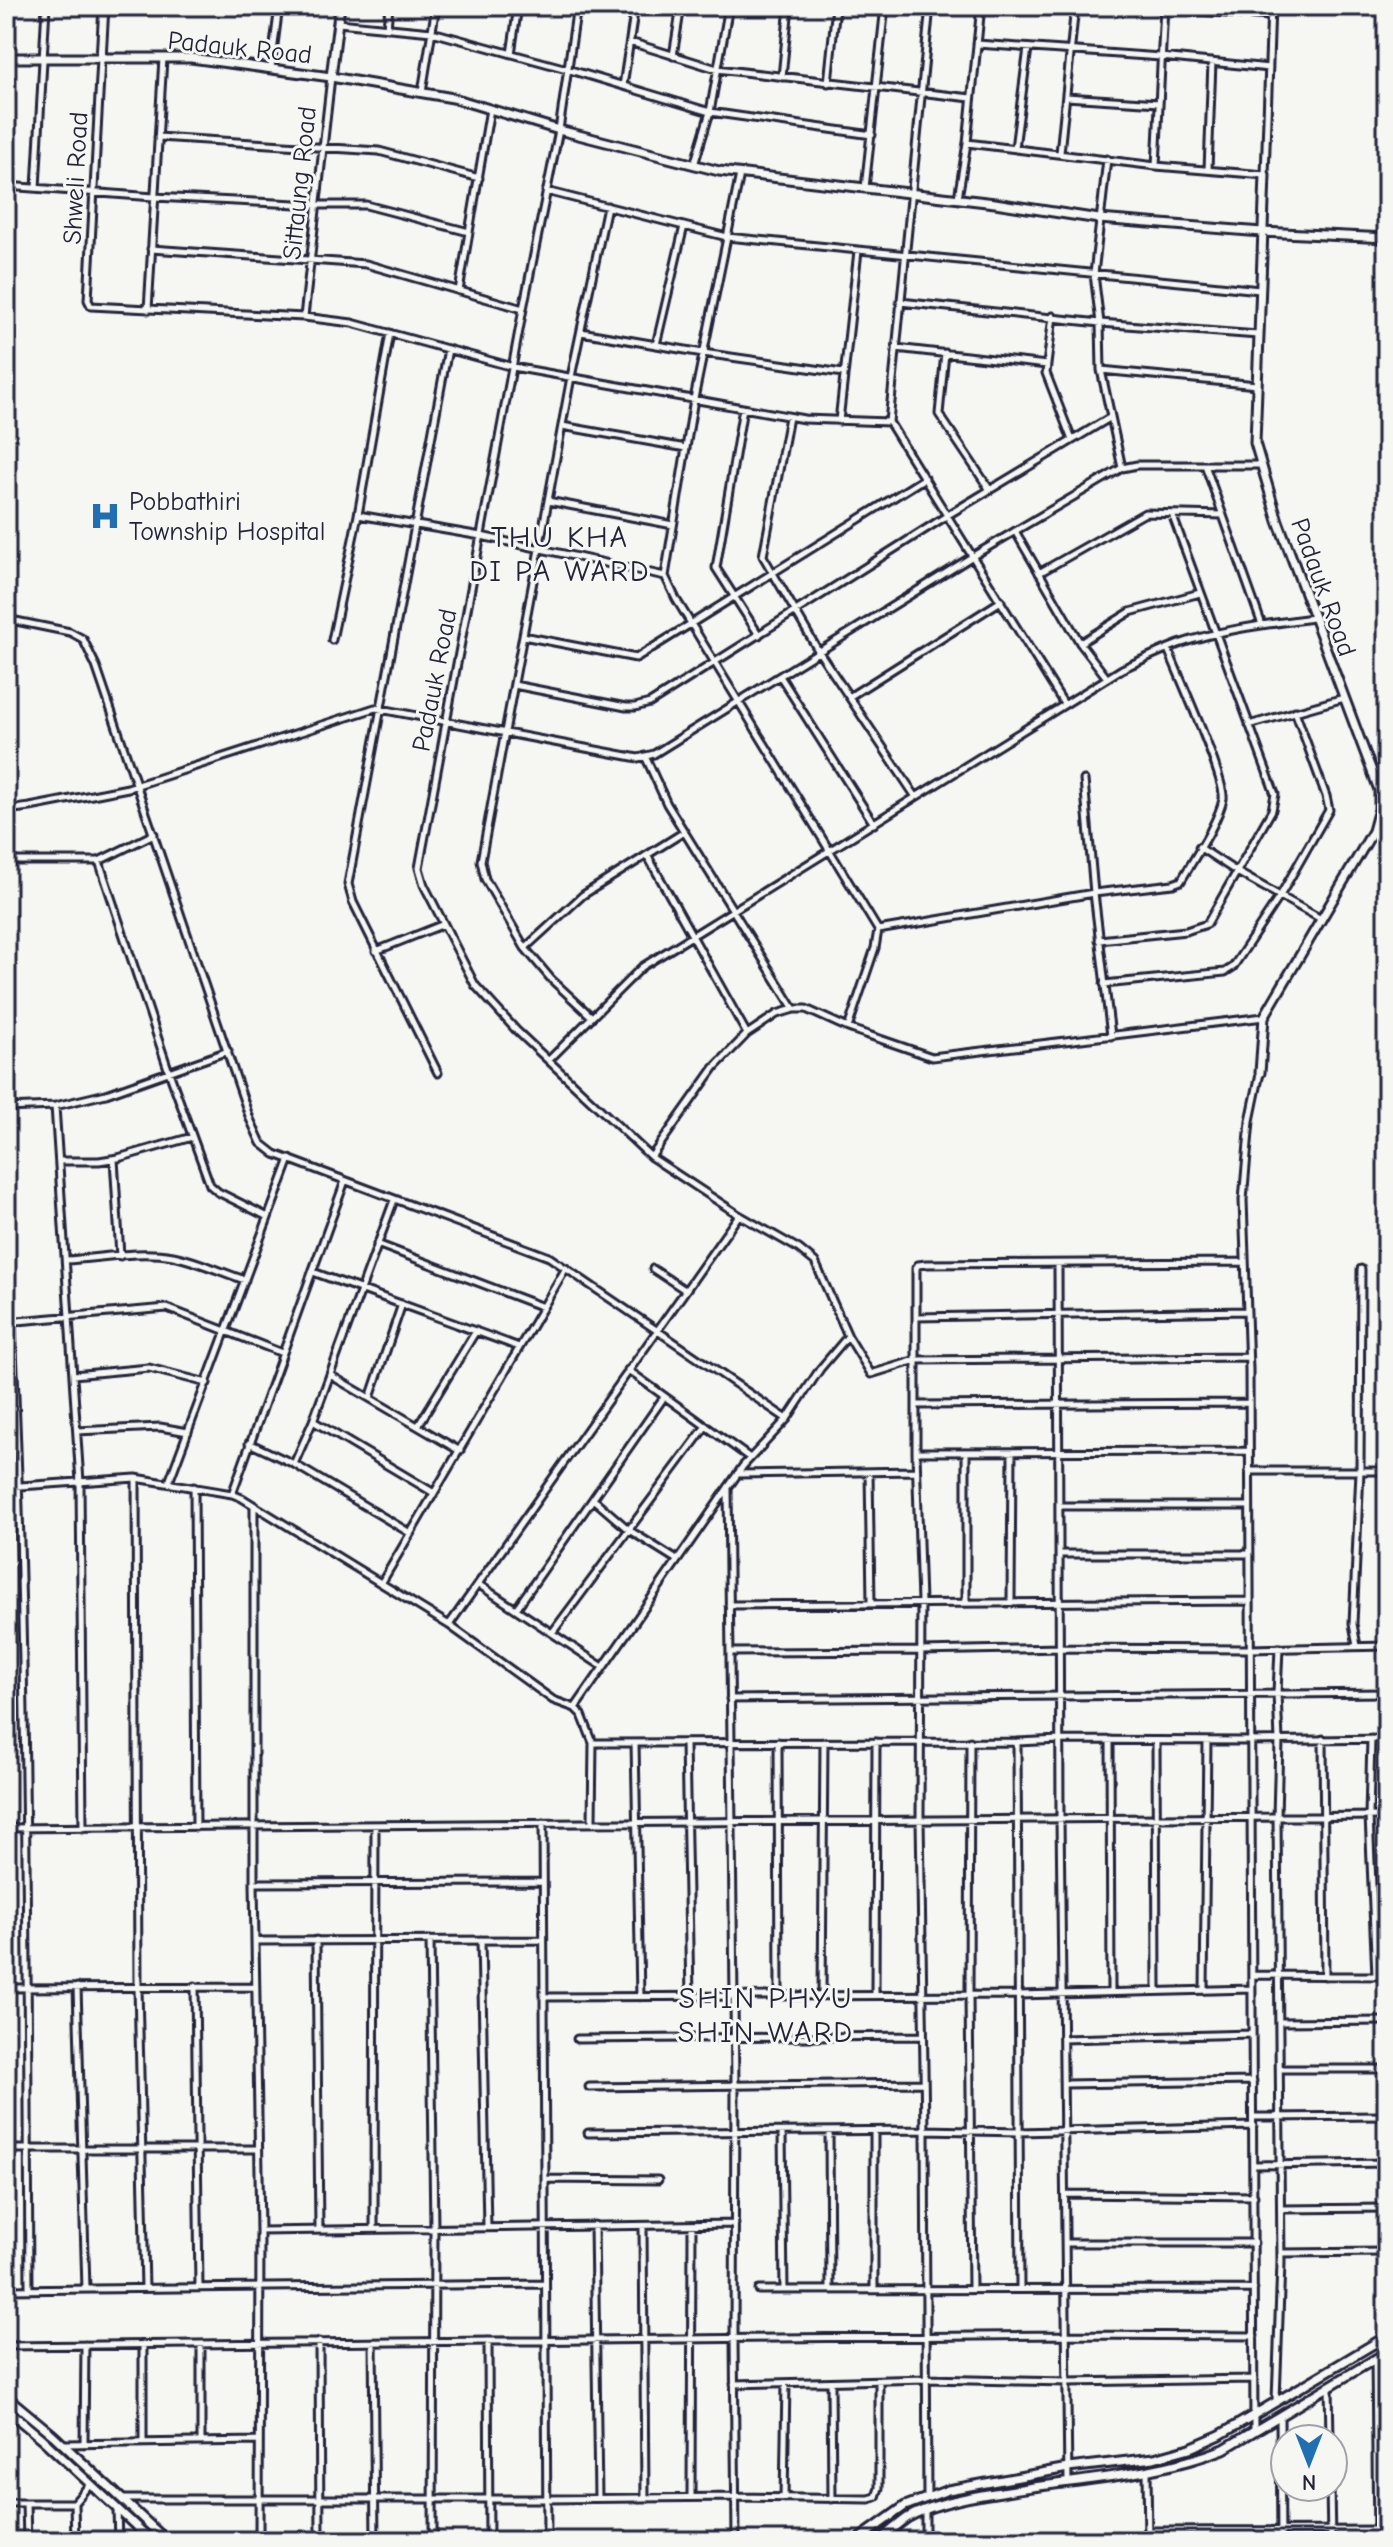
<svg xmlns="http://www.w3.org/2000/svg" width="1393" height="2547" viewBox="0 0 1393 2547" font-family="'Comic Neue',sans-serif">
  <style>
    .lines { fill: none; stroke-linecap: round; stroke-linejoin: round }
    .street-casing { stroke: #22223b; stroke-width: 11 }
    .secondary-casing { stroke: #22223b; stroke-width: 13 }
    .primary-casing { stroke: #22223b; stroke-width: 13 }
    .street { stroke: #f6f6f2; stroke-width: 5 }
    .secondary { stroke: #f6f6f2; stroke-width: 7 }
    .primary { stroke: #f6f6f2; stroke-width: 7 }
    .labels { text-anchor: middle; stroke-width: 6; stroke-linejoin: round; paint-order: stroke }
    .street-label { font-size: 26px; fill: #22223b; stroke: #f6f6f2 }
    .poi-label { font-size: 26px; fill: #22223b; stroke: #f6f6f2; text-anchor: start }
    .quarter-label { font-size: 30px; letter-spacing: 2px; fill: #22223b; stroke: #f6f6f2 }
  </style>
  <rect width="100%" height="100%" fill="#f6f6f2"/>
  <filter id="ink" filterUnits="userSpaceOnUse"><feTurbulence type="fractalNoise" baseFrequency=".0125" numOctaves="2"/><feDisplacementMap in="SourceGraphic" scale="16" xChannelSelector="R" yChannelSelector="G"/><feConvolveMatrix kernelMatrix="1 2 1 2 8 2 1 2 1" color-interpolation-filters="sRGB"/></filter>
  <g filter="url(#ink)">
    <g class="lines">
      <g class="street-casing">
        <path id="street" d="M 577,6 L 559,130 L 523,309 L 419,868 L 424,885 L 475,985 L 516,1030 L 651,1157 L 739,1215 L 799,1249 L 815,1262 L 848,1336 L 871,1374 L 916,1360 L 1248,1357
          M 930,6 L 889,422 L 1064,704
          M 1126,6 L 1271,16
          M 338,23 L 432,32 L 567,69 L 710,112 L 872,135
          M 387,28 L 389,6
          M 630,42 L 717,69 L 971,98
          M 977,44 L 1161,57 L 1269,68
          M 511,54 L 518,6
          M 673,56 L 681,6
          M 101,59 L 88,300 L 91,306 L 304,317 L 352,323 L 513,367 L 804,419 L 889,422
          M 271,68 L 279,6
          M 782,77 L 789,6
          M 828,83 L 836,6
          M 623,86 L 635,6
          M 422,92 L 436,6
          M 1066,97 L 1159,103
          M 158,137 L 379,151 L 479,178
          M 967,143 L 1156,166 L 1265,175 L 1271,6
          M 1015,148 L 1028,48
          M 1060,153 L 1075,6
          M 1107,159 L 1094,274 L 1100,323 L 1101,370 L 1122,468
          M 694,165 L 710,112 L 729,6
          M 1156,166 L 1164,6
          M 1208,170 L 1212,62
          M 740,174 L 694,399 L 665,576 L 676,599 L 878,930 L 875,948 L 848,1028
          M 6,186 L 154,197 L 317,205 L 366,205 L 469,232
          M 36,188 L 46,6
          M 865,188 L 885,6
          M 546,191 L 727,237 L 1260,290
          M 958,198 L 967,143 L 981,6
          M 151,249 L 366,264 L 523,309
          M 459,291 L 490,109
          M 900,302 L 1100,323 L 1258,335
          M 148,310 L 163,58
          M 1053,316 L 1046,373 L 1072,440
          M 304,317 L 331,77
          M 581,332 L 703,353 L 843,373
          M 656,345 L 684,226
          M 896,348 L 1047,365
          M 945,353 L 939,414 L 990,490
          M 1101,370 L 1257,385
          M 743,408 L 716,568 L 759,635
          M 789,417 L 763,556 L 819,652 L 916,797
          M 839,421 L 858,251
          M 562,426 L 686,448
          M 1205,465 L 1262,625
          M 548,501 L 673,525
          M 358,515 L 481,536 L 665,576
          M 1015,531 L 1080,643 L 1107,678
          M 1039,573 L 1145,513 L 1223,515
          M 6,619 L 70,632 L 83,639 L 96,666 L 250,1119 L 261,1143 L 275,1154 L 549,1257 L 787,1419
          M 523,636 L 636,658 L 925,478
          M 332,640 L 358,515 L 390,333
          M 1080,643 L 1130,612 L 1200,593
          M 780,676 L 874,824
          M 514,685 L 626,707 L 635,707 L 650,703 L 948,515 L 1111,417
          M 849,697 L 1001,601
          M 1249,725 L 1344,698
          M 645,756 L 667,804 L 794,1009
          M 1084,780 L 1094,893 L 1111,1036
          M 6,810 L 30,807 L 128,788 L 375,708 L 638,758 L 654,754 L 973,556 L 1122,468 L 1137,465 L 1260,465
          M 1199,847 L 1237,872 L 1321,919
          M 647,855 L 747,1034
          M 6,861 L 99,861 L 154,834
          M 99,861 L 169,1072 L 210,1185 L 218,1192 L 268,1217
          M 878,930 L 1094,893 L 1173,884 L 1181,881 C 1193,860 1219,821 1223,799 C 1226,780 1178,674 1168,649
          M 1099,940 L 1186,931 L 1207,924 L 1272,810 L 1275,794 L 1172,514
          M 525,948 L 583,895 L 684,832
          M 376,951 L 444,924
          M 1104,984 L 1225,972 L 1233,967 L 1280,896 L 1329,810 L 1326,796 L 1295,711
          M 592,1017 L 551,979 L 525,948 L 485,879 L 481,861 L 571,377 L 607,206
          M 549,1060 L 642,967 L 1122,669 C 1141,660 1160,651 1179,644 C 1222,629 1268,624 1313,618
          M 438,1073 L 353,902 L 348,884 L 448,349
          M 55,1106 L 80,1482 L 83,1828
          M 6,1108 L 55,1106 L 106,1094 L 228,1051
          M 651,1157 L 715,1067 L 747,1034 L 777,1014 L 794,1009 L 806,1009 L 848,1028 L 932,1057 L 1264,1017
          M 114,1159 L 120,1256
          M 60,1161 L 99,1161 L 118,1158 L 192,1137
          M 6,1212 C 27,1571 27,1930 29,2289
          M 377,1244 L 543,1307
          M 66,1260 C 101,1258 139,1250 173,1256 C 198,1261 221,1272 245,1280
          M 1058,1265 L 1060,1818 L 1068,2481
          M 653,1269 L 685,1290
          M 313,1272 L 519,1347
          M 917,1317 L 1247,1311
          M 6,1322 L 167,1308 L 282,1353
          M 628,1370 L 750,1458
          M 73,1375 L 149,1368 L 207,1383
          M 330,1375 L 460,1451
          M 370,1398 L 402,1304
          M 916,1405 L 1249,1403
          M 313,1421 L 434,1493
          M 418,1426 L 476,1331
          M 77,1431 L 160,1427 L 188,1432
          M 249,1443 L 294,1464 L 410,1533
          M 916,1452 L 1249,1451
          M 966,1452 L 966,1602
          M 294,1464 L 313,1421 L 394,1200
          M 1249,1471 L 1387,1471
          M 869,1472 L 871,1603
          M 737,1474 L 916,1471
          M 136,1478 L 138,1987 L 145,2288
          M 169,1482 L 290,1159
          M 6,1487 L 136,1478 L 232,1494 L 242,1498 L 449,1625 L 553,1700 L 575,1708 L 582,1715 L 593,1743 L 592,1823
          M 194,1487 L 196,1827
          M 728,1487 L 735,2084 L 734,2339 L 736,2541
          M 232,1494 L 345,1181
          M 593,1499 L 629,1530 L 677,1560
          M 254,1506 L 254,1883 L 260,2231 L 259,2541
          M 1059,1506 L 1249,1506
          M 1059,1554 L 1249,1554
          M 382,1582 L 566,1268
          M 478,1584 L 603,1667
          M 1011,1601 L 1012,1452
          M 729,1605 L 1250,1601
          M 516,1609 L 664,1397
          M 449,1625 L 739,1215
          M 552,1633 L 706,1426
          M 1357,1646 L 1353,1624 L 1360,1471 L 1361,1269
          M 730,1652 L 920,1651 L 1060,1648 L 1250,1649 L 1387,1646
          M 730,1699 L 1387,1693
          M 575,1708 L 743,1466 L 787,1419 L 820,1369 L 848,1336
          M 1323,1739 L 1325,1976
          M 1371,1739 L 1369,1816 L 1376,1976
          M 1110,1740 L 1111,1991
          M 970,1741 L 969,1994 L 972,2289
          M 1156,1741 L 1157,1991
          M 778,1742 L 779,1995
          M 1017,1742 L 1020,2289
          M 593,1743 L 1017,1742 L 1060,1740 L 1250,1741 L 1387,1739
          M 635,1743 L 640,1997
          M 685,1744 L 690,1996
          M 543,1823 L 547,2541
          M 6,1828 L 1387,1816
          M 254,1883 L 543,1882
          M 316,1940 L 319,2230
          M 430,1940 L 434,2228 L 433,2541
          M 481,1940 L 487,2227
          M 256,1941 L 543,1940
          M 1252,1975 L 1387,1976
          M 195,1986 L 199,2287
          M 77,1987 L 86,2289
          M 6,1988 L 256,1987
          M 1204,1990 L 1207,1741
          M 875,1994 L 876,1742
          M 822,1995 L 824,1742
          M 544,1997 L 1018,1995 L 1252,1989
          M 1280,2022 L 1387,2021
          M 577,2039 L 923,2036
          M 1063,2039 L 1252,2034
          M 1280,2069 L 1387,2069
          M 1064,2084 L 1253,2081
          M 589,2087 L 923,2083
          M 1253,2117 L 1387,2116
          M 829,2131 L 830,2290
          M 782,2132 L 784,2290
          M 588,2133 L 925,2130 L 1019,2132 L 1253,2126
          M 6,2149 L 258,2149
          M 1254,2165 L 1387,2163
          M 545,2179 L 658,2180
          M 1065,2194 L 1254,2196
          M 1281,2209 L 1387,2208
          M 594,2225 L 598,2498
          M 643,2227 L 645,2497
          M 374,2229 L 375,1825
          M 260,2231 L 735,2224
          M 1066,2243 L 1254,2243
          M 1281,2253 L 1387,2252
          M 6,2290 L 545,2284
          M 759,2290 L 1254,2289
          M 874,2290 L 874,2131
          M 488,2341 L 489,2541
          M 319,2342 L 320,2541
          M 373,2342 L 375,2541
          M 143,2344 L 143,2443
          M 201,2344 L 201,2442
          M 6,2346 L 1067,2335 L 1254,2336
          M 1375,2359 L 1377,2541
          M 831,2382 L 832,2499
          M 734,2384 L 927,2379 L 1068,2382 L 1253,2379
          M 1329,2386 L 1330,2439
          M 1276,2400 L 1281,2263 L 1277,1817 L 1279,1741 L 1277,1693 L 1279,1648
          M 1280,2417 L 1281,2541
          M 1254,2430 L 1249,1369 L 1243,1200 L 1250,1121 L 1260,1073
          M 64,2444 L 259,2441
          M 84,2444 L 85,2345
          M 1147,2472 L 1148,2541
          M 1330,2487 L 1331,2541
          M 691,2497 L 692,2225
          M 927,2497 L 925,2130 L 920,1819 L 921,1602 L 916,1452 L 916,1268 L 918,1265 L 926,1264 L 1245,1262
          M 784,2498 L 786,2383
          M 123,2499 L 547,2499 L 735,2497 L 869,2499 L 876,2497 L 879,2488 L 879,2381
          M 6,2503 L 74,2503
          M 26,2503 L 27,2541
          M 117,2510 L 118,2541
          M 1148,2531 L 1387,2530
          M 75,2541 L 74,2503 L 90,2484
          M 925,2541 L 925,2511"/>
      </g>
      <g class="secondary-casing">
        <path id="secondary" d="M 6,58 L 191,58 L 331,77 L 453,98 L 559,130 L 719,171 L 995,203 L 1099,219 L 1262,232 L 1387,238
          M 101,59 L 104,6
          M 331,77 L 340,6
          M 1260,1073 L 1264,1017 L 1373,831 L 1379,809 L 1379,790 L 1278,521 L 1255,443 L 1265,175"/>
      </g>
      <g class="primary-casing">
        <path id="primary" d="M 6,2396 L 53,2435 L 167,2541
          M 6,2409 L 42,2439 L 152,2541
          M 856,2541 L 905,2506 L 948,2490 L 1068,2468 L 1154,2458 L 1190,2448 L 1220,2435 L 1387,2336
          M 878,2541 C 888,2534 897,2525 907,2518 C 932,2503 973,2496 1001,2492 C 1076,2479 1153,2477 1224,2449 L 1387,2352"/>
      </g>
      <use href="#street" class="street"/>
      <use href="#secondary" class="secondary"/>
      <use href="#primary" class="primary"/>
    </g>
  </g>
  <defs>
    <g id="hospital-bare" transform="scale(2.4)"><path d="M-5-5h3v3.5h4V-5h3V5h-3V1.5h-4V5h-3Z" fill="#1f6fb2" stroke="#f6f6f2" stroke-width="2.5" paint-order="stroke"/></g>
  </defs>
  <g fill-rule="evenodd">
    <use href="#hospital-bare" x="105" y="516"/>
  </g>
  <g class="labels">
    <g class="street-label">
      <text transform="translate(240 47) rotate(6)" y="9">Padauk Road</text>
      <text transform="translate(75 178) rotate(-87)" y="9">Shweli Road</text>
      <text transform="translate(299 183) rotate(-84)" y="9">Sittaung Road</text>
      <text transform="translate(1324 587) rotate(70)" y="9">Padauk Road</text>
      <text transform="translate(434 680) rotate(-79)" y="9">Padauk Road</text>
    </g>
    <g class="poi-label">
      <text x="129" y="510">Pobbathiri<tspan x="129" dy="30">Township Hospital</tspan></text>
    </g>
    <g class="quarter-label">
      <text x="560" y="547">THU KHA<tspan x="560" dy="34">DI PA WARD</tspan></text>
      <text x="766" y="2008">SHIN PHYU<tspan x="766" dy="34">SHIN WARD</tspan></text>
    </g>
  </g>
  <rect width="1393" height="2547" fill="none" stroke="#f6f6f2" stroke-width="32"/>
  <rect x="16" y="16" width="1361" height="2515" fill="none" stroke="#22223b" stroke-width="3" filter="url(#ink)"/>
  <g transform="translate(1309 2463) rotate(180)"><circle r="38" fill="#f6f6f2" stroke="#a1a1a9" stroke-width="2"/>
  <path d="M0-6L14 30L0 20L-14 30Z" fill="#1f6fb2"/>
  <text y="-12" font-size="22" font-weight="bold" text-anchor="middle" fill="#22223b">N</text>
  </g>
</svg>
